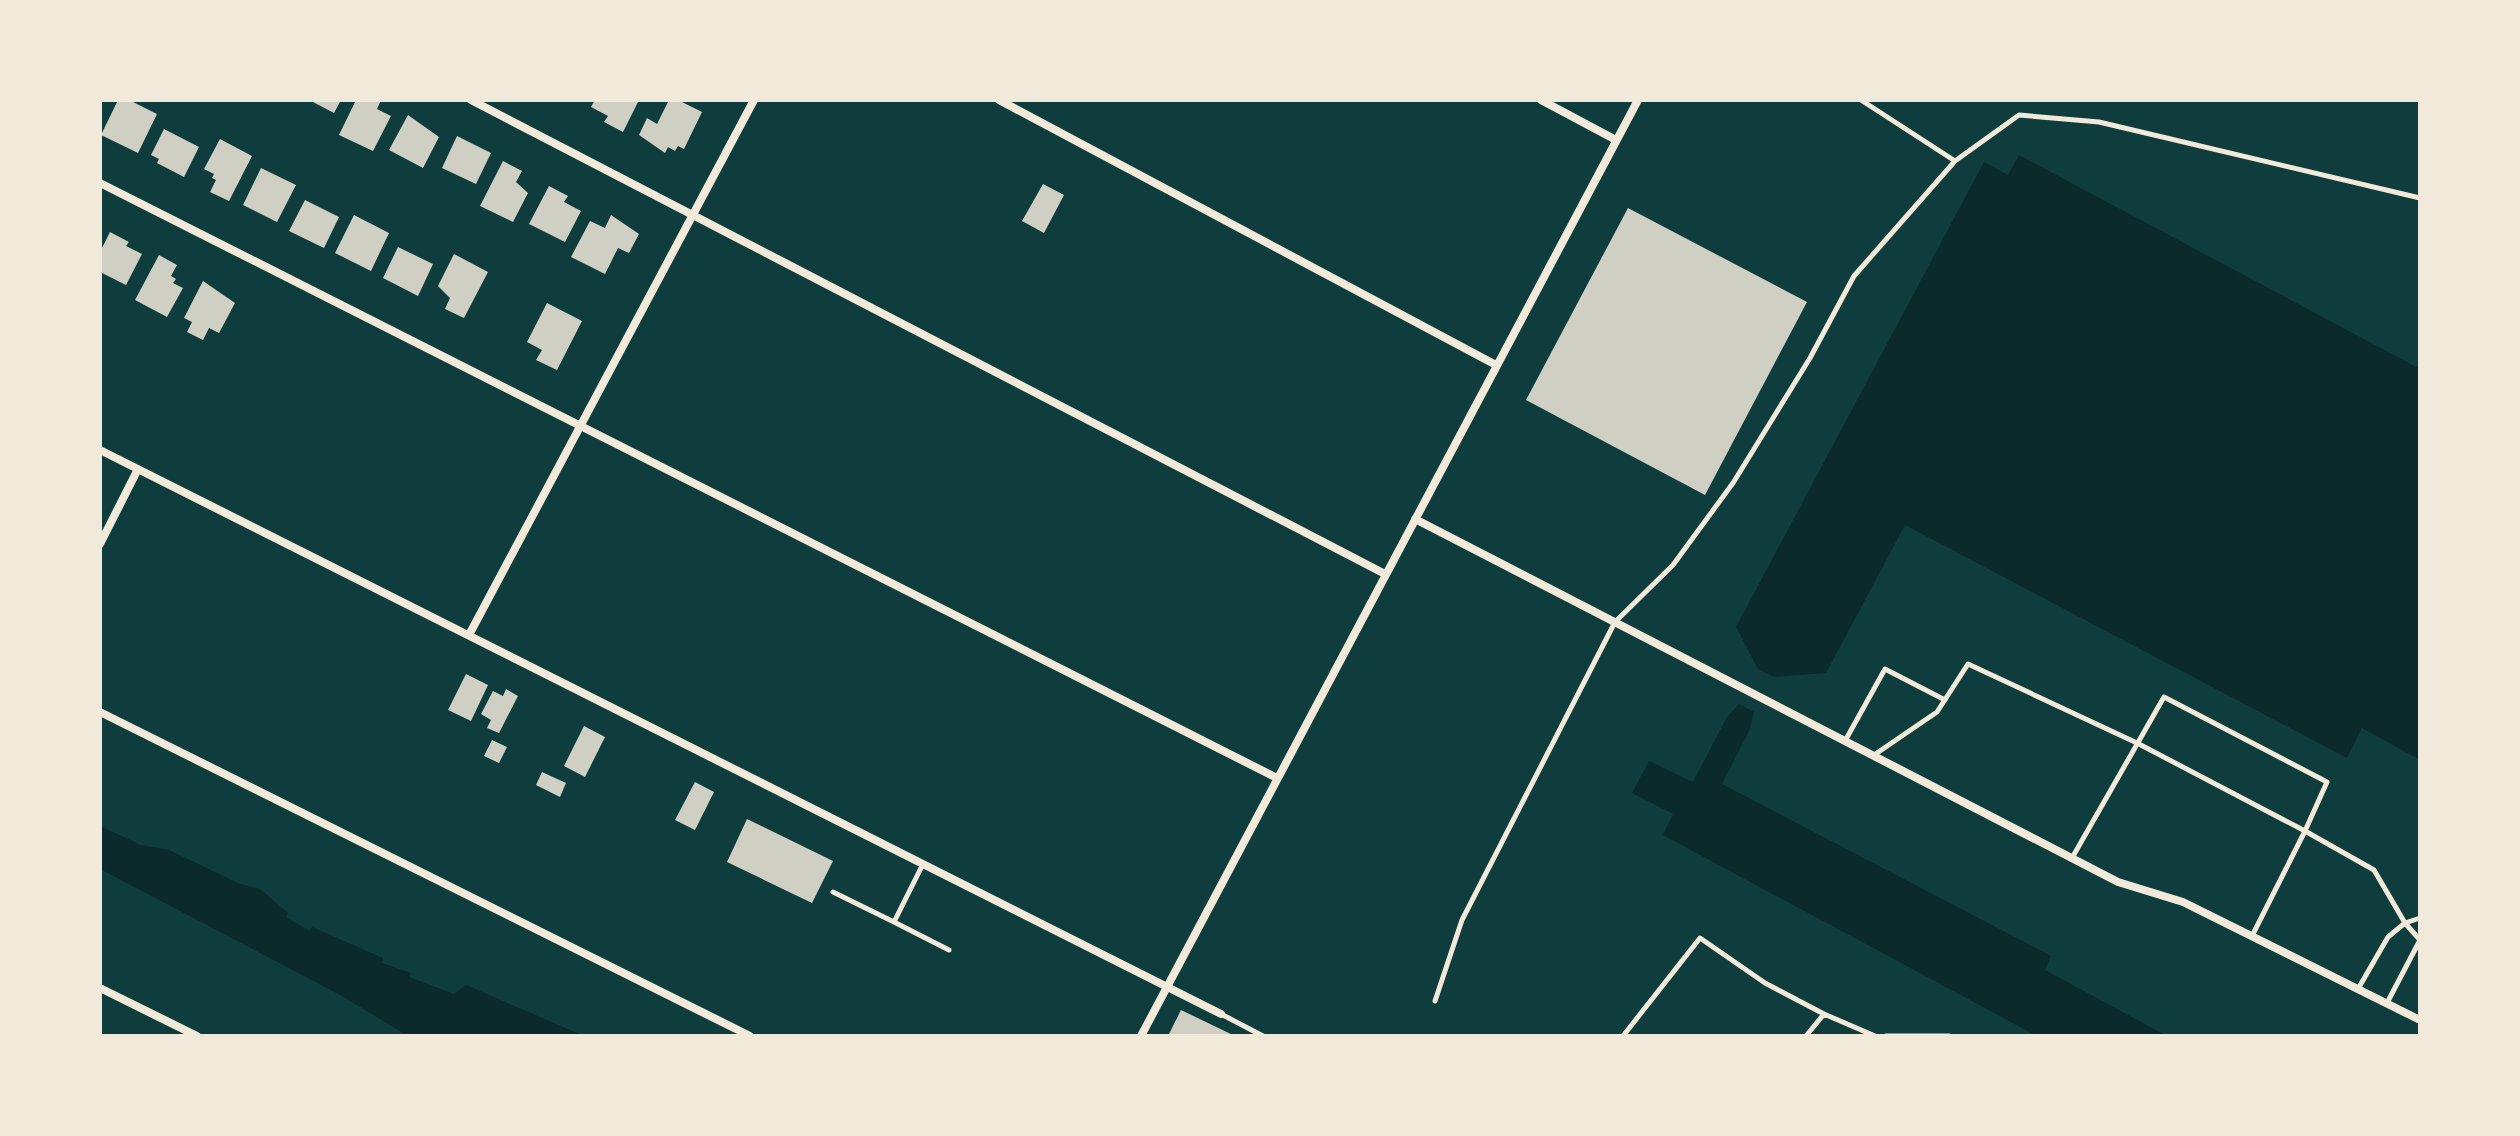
<svg xmlns="http://www.w3.org/2000/svg" width="2520" height="1136" viewBox="0 0 2520 1136" font-family="'Work Sans',sans-serif">
  <style>
    .water { fill: #0a2a2b }
    .building { fill: #cfcfc3 }
    .lines { fill: none; stroke-linecap: round; stroke-linejoin: round }
    .service { stroke: #f1e9da; stroke-width: 5 }
    .minor { stroke: #f1e9da; stroke-width: 8 }
  </style>
  <rect width="100%" height="100%" fill="#0f3d3e"/>
  <path class="water" d="M 2019,155 L 2420,369 L 2420,760 L 2362,728 L 2347,758 L 1905,525 L 1826,673 L 1774,677 L 1758,669 L 1736,627 L 1984,162 L 2008,175 Z
    M 1739,704 L 1754,712 L 1749,731 L 1722,784 L 2051,956 L 2045,970 L 2167,1036 L 2037,1036 L 1663,835 L 1673,814 L 1632,793 L 1649,761 L 1693,782 L 1727,717 Z
    M 100,826 L 141,845 L 169,850 L 238,883 L 260,889 L 288,913 L 286,917 L 309,931 L 312,927 L 383,958 L 382,963 L 411,973 L 409,977 L 454,994 L 466,985 L 584,1036 L 408,1036 L 342,996 L 100,869 Z"/>
  <path class="building" d="M 118,100 L 129,100 L 157,114 L 138,153 L 101,135 Z
    M 309,100 L 341,100 L 334,113 Z
    M 356,100 L 381,100 L 377,109 L 391,116 L 373,151 L 339,135 Z
    M 595,100 L 639,100 L 623,132 L 604,122 L 608,116 L 591,107 Z
    M 669,100 L 678,100 L 702,112 L 684,149 L 678,146 L 675,151 L 668,147 L 665,153 L 639,135 L 647,118 L 657,124 Z
    M 408,115 L 439,137 L 423,168 L 389,150 Z
    M 164,129 L 199,147 L 184,177 L 157,163 L 159,159 L 151,155 Z
    M 457,136 L 491,153 L 476,184 L 442,168 Z
    M 220,139 L 252,156 L 229,201 L 210,192 L 216,180 L 212,178 L 214,174 L 204,169 Z
    M 503,161 L 522,171 L 516,182 L 528,193 L 513,222 L 480,206 Z
    M 261,168 L 296,185 L 277,222 L 243,205 Z
    M 1043,184 L 1064,195 L 1044,233 L 1022,221 Z
    M 549,186 L 568,196 L 564,202 L 581,211 L 565,242 L 529,224 Z
    M 305,200 L 339,217 L 324,248 L 289,231 Z
    M 1628,208 L 1807,302 L 1705,495 L 1526,400 Z
    M 354,215 L 389,233 L 371,271 L 335,253 Z
    M 611,215 L 639,234 L 629,253 L 618,248 L 605,274 L 571,257 L 590,221 L 605,228 Z
    M 110,232 L 129,242 L 126,246 L 142,254 L 126,285 L 100,272 L 100,252 Z
    M 398,247 L 433,264 L 418,296 L 383,278 Z
    M 454,254 L 488,272 L 464,318 L 445,309 L 450,298 L 438,286 Z
    M 159,255 L 177,265 L 171,276 L 176,279 L 173,283 L 183,288 L 167,317 L 135,300 Z
    M 203,281 L 235,303 L 219,333 L 209,328 L 203,340 L 187,332 L 192,322 L 184,318 Z
    M 547,303 L 582,321 L 557,370 L 536,360 L 542,350 L 527,342 Z
    M 466,674 L 488,685 L 471,721 L 448,710 Z
    M 506,689 L 518,696 L 499,733 L 487,728 L 491,720 L 481,714 L 493,691 L 503,696 Z
    M 584,726 L 605,737 L 585,777 L 564,766 Z
    M 492,740 L 507,747 L 499,763 L 484,756 Z
    M 542,772 L 566,783 L 560,797 L 536,785 Z
    M 695,782 L 714,792 L 695,830 L 675,820 Z
    M 747,819 L 833,861 L 812,903 L 727,862 Z
    M 1181,1010 L 1235,1036 L 1168,1036 Z"/>
  <g class="lines">
    <path class="service" d="M 1861,100 L 1955,161
      M 1845,741 L 1885,669 L 1945,700
      M 1874,755 L 1937,712 L 1968,664 L 2137,743 L 2305,831 L 2252,936
      M 2072,858 L 2164,697 L 2327,782 L 2305,831 L 2374,870 L 2405,923 L 2420,918
      M 833,892 L 894,922 L 923,864
      M 894,922 L 949,950
      M 2358,989 L 2388,937 L 2405,923 L 2420,940
      M 1435,1001 L 1462,920 L 1615,622 L 1673,565 L 1733,483 L 1810,358 L 1854,276 L 1955,161 L 2019,115 L 2099,122 L 2420,198
      M 2387,1003 L 2420,940
      M 1221,1014 L 1263,1036
      M 1623,1036 L 1700,938 L 1765,983 L 1824,1014
      M 1806,1036 L 1824,1014 L 1875,1036
      M 1886,1036 L 1949,1036"/>
    <path class="minor" d="M 471,100 L 1385,574
      M 999,100 L 1496,365
      M 1541,100 L 1616,140
      M 100,183 L 1275,777
      M 100,450 L 1221,1014
      M 1415,519 L 2118,882 L 2183,902 L 2420,1020
      M 100,544 L 138,469
      M 469,635 L 754,100
      M 100,712 L 750,1036
      M 100,988 L 197,1036
      M 1141,1036 L 1638,100"/>
  </g>
  <rect width="2520" height="1136" fill="none" stroke="#f1e9da" stroke-width="204"/>
</svg>
